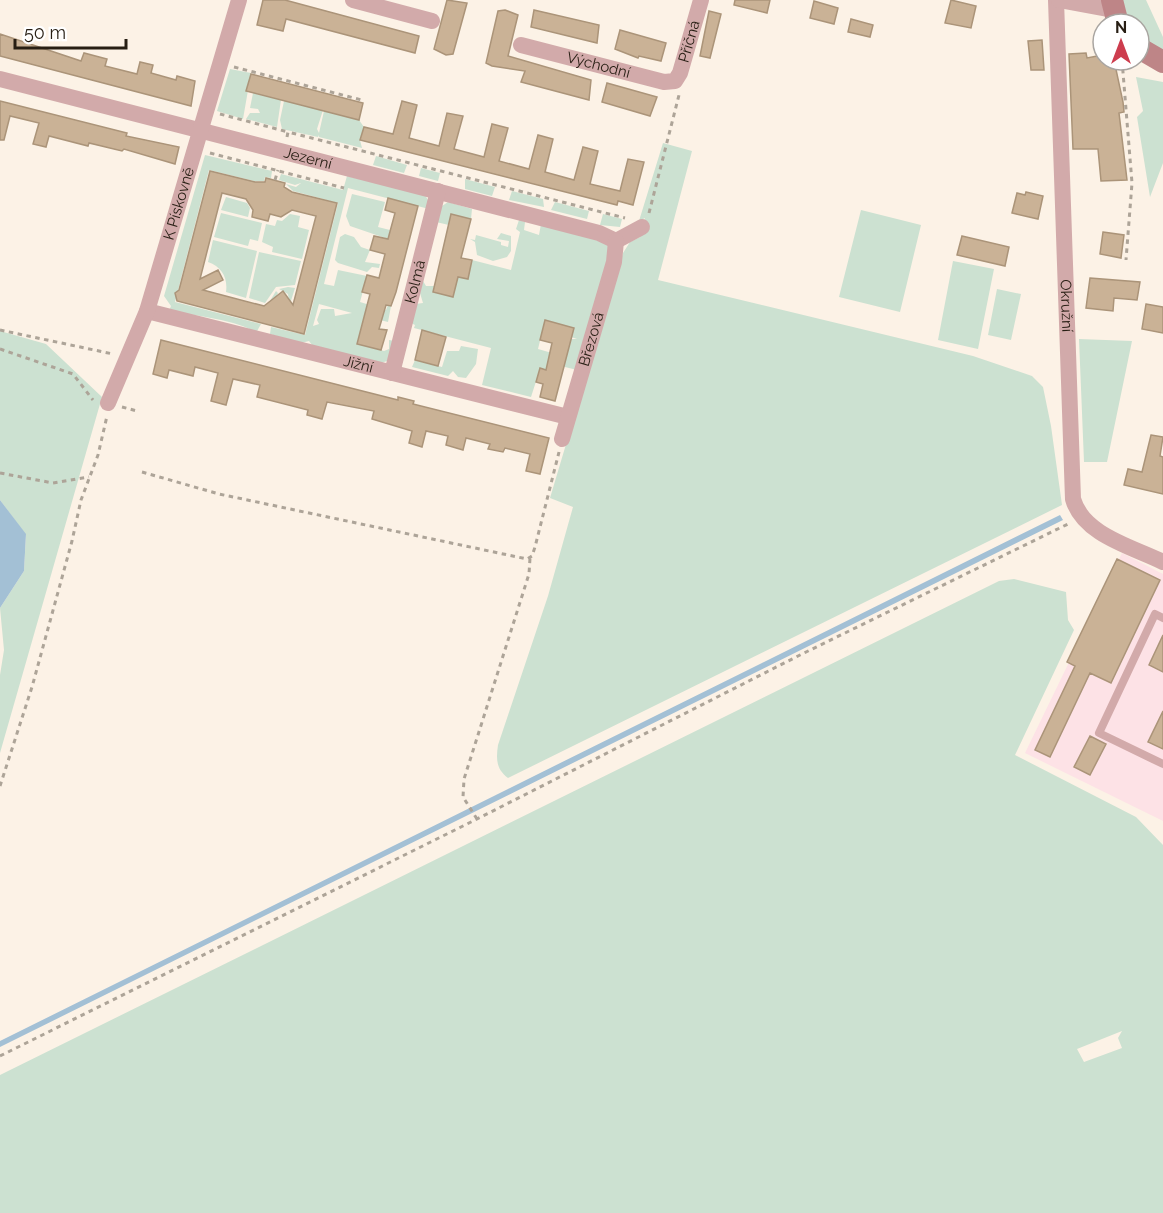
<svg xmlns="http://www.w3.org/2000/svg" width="1163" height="1213" viewBox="0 0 1163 1213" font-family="Raleway,sans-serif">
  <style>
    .industrial { fill: #fde2e6 }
    .green { fill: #cce1d1; fill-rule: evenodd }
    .water { fill: #a3c0d5 }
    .building { fill: #cab296; stroke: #ab9479; stroke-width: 1.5; fill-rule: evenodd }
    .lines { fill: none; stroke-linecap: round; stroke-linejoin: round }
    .path { stroke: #ada498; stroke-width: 3; stroke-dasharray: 4.5 4.5; stroke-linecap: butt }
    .lane { stroke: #d2aaaa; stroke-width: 8 }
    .street { stroke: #d2aaaa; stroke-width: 16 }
    .secondary { stroke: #be8587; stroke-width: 22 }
    .labels { text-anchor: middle; stroke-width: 5; stroke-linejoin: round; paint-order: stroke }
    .street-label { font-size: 15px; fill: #271e13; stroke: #fff }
  </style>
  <rect width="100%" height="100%" fill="#fcf2e6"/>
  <path class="industrial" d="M 1122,553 L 1163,574 L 1163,821 L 1025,753 Z"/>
  <path class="green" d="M 1121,0 L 1146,0 L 1163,37 L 1163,56 L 1139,39 L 1139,24 L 1128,24 Z
    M 230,69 L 251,73 L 243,119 L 217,111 Z
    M 1136,77 L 1163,82 L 1163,163 L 1150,197 L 1137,117 L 1143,111 Z
    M 253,93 L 281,100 L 277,127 L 246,119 L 250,113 L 260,113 L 258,109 L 250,108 Z
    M 284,101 L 323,110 L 317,129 L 319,133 L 324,111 L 359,120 L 364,127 L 360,140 L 362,148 L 319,137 L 319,135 L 318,137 L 282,129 L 280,120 Z
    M 663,143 L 692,151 L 658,280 L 973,356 L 1032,376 L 1043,387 L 1051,426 L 1062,505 L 508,778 C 496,769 496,759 498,745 L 548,596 L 573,507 L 550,498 L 623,253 L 630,242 L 640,237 L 645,218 L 639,221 Z
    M 205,155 L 272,171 L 271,178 L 265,177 L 264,181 L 254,181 L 209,170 L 175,302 L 261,324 L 256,333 C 240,320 191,315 169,311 L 171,306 L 164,296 Z
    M 376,156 L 407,165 L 404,173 L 373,165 Z
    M 421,168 L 440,173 L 438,181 L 419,176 Z
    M 281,174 L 343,190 L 347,176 L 425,195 L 428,200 L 429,209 L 348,188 L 324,284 L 334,286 L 338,270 L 367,276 L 360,302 L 386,310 L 388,305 L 391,306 L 388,322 L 364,316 L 357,344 L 384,351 L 389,349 L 389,340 L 395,341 L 387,361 L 381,363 L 312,345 L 309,341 L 301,343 L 270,334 L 271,327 L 305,335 L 338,203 L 293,191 L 286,184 L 296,187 L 301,183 L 295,185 L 279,180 ZM 319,304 L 352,313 L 335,316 L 334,309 L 321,309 L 317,320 L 319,324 L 313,326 Z
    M 465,179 L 495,187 L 492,196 L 465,189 Z
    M 512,191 L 543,199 L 544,207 L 509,200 Z
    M 352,194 L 385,202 L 378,227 L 390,230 L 388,239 L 350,226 L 346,216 Z
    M 226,197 L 247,203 L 250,208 L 248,217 L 221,210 Z
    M 448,202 L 472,209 L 471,219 L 452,214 L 449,225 L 436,222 L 442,206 Z
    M 555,202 L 589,211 L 587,219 L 551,210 Z
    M 861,210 L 921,225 L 900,312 L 839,297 Z
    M 221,213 L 262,223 L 258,241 L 250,239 L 248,246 L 214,237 Z
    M 290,214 L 300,216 L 298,227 L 309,230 L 302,259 L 272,252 L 273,247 L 262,242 L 266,224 L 275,226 L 277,220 L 282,221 Z
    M 603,214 L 622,219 L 620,227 L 600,225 Z
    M 519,220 L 525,222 L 524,230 L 539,235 L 541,224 L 605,241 L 610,249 L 577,370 L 549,363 L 547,370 L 540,369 L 531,397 L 482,385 L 491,348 L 414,328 L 415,325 L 411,323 L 415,304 L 423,303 L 420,293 L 423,281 L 426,286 L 434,286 L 433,292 L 453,297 L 458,277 L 468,279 L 472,260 L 511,270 L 520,232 L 516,229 ZM 545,320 L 573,328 L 571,337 L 577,339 L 571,339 L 566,357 L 538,349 Z
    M 501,233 L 511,236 L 511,251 L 507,257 L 493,261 L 477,255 L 475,242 L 470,239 L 475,240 L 476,235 L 501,242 L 501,245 L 508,247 L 509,241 L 497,239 Z
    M 345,234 L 354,237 L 361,247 L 370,250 L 365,262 L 380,264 L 379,268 L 372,267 L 367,272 L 338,263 L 335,260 L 340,237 Z
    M 213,240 L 257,251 L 246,298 L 226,292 C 228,278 222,267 208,262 Z
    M 259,252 L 301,261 L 295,285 L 276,287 L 265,303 L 249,298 Z
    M 953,261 L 994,269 L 978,349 L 938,340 Z
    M 288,287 L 295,288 L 290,304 L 268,304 L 276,291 L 278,293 L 276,297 L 289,302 L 288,294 L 279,289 Z
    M 997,289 L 1021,294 L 1011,340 L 988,335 Z
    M 0,331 L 46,344 L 102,397 L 0,753 L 0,675 L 4,650 L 0,608 L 24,571 L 26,535 L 0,500 Z
    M 1079,339 L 1132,341 L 1107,462 L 1084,462 Z
    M 461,346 L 478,349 L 476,364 L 466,378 L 458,377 L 453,371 L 448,376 L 412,367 L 415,360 L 442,367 L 447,351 L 459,351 Z
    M 1014,579 L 1066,592 L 1068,620 L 1074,630 L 1015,755 L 1136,817 L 1163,845 L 1163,1213 L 0,1213 L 0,1075 L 999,581 ZM 1122,1031 L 1118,1038 L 1122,1048 L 1084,1062 L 1077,1049 Z"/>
  <path class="water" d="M 0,500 L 26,534 L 24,571 L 0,608 Z
    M 1060,515 L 1063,520 L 0,1047 L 0,1041 Z"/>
  <path class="building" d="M 263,0 L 285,0 L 419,36 L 415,53 L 286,19 L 283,31 L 257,25 Z
    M 447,0 L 467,3 L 453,54 L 446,55 L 434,49 Z
    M 735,0 L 770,0 L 767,13 L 734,5 Z
    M 951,0 L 976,6 L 971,28 L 945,23 Z
    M 814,1 L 838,8 L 834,24 L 810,18 Z
    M 505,10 L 518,15 L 508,56 L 591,80 L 589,100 L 521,82 L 525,71 L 492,66 L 486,63 L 498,11 Z
    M 534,10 L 599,25 L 597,43 L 531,27 Z
    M 709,11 L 721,14 L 710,58 L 700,56 Z
    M 851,19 L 873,25 L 870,37 L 848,32 Z
    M 620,30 L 666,43 L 661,61 L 639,56 L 638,58 L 615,49 Z
    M 0,34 L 81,61 L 84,53 L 107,59 L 105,66 L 137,74 L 140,62 L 153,65 L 151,73 L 176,80 L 177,76 L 195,81 L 191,106 L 0,56 Z
    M 1042,40 L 1044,70 L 1031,70 L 1028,41 Z
    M 1086,53 L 1087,58 L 1103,55 L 1103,60 L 1114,60 L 1123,102 L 1124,112 L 1119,113 L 1127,180 L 1101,181 L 1098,149 L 1073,149 L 1069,54 Z
    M 251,74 L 363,103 L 359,120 L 246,91 Z
    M 607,83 L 657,97 L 650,116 L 602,102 Z
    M 0,101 L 127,133 L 126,136 L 179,147 L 175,164 L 124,149 L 122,151 L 89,143 L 88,146 L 49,136 L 46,147 L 33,144 L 39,123 L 10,116 L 4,140 L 0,140 Z
    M 402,101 L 417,105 L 409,138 L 439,146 L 447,113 L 463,116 L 454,149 L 484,157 L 492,124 L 508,128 L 499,161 L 529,169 L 538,135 L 553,139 L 545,172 L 574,180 L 583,147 L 598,151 L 590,184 L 620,191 L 628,159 L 644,162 L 633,205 L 618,201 L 617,205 L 360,140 L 364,127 L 393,134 Z
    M 210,171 L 255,182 L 265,182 L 266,178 L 285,183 L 284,187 L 292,192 L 337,203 L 304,334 L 177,301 L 175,293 L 179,290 ZM 222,193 L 246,199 L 253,210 L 252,217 L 268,221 L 270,214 L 281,217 L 292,210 L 316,216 L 293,305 L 283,291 L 264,306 L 203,290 L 223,280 L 218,270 L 200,279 Z
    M 1026,192 L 1043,196 L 1038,219 L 1012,213 L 1017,193 L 1025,195 Z
    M 388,198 L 418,206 L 396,292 L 391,306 L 386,305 L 379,329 L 387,330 L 381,350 L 357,344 L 370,294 L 362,292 L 367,275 L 379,278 L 385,254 L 370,250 L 374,236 L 388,239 L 395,213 L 385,210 Z
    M 451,214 L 471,219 L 461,258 L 472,260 L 468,279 L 458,277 L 453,297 L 433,292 Z
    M 1103,232 L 1124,235 L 1121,258 L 1100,254 Z
    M 962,236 L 1009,247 L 1005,266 L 957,255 Z
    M 1090,278 L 1140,282 L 1137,300 L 1114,298 L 1113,311 L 1086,308 Z
    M 1146,304 L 1163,307 L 1163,333 L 1142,329 Z
    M 545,320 L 574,328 L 555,401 L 540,397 L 543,384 L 536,382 L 540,368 L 546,370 L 552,343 L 540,340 Z
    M 422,330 L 446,337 L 438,366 L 415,360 Z
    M 161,340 L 398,400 L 398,397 L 414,401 L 413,404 L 549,438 L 540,474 L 526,471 L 530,454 L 505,448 L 503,452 L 488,449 L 490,444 L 466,438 L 463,450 L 446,445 L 448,436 L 426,431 L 422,447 L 409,443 L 412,431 L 372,419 L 374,411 L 327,402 L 322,419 L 307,415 L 308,410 L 257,397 L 260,385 L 233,379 L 226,405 L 211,401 L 218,373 L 195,367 L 193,376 L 169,370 L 167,378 L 153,374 Z
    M 1151,435 L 1163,437 L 1160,456 L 1163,457 L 1163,494 L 1124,485 L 1128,469 L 1142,472 Z
    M 1117,559 L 1160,580 L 1111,683 L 1090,673 L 1050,757 L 1035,750 L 1075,666 L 1067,662 Z
    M 1163,635 L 1163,672 L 1149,665 Z
    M 1163,711 L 1163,749 L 1148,742 Z
    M 1090,736 L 1106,744 L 1090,775 L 1074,767 Z"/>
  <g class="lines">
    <path class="path" d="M 1122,60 L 1132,183 L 1126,260
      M 234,67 L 362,100
      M 220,114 L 288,132
      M 287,137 L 288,132 L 625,218
      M 210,153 L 344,188
      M 275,180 L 278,170
      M 649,213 L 679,95
      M 0,330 L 113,354
      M 0,349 L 73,374 L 93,400
      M 122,407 L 137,411
      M 142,472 L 219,494 L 527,559 L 532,556 L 535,547 L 559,452
      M 0,473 L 53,483 L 89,477
      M 0,786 L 32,687 L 72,541 L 81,500 L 98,455 L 107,416
      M 477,819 L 463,797 L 464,779 L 529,574 L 530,558
      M 0,1056 L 477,819 L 802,654 L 1070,523"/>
    <path class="lane" d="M 1163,618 L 1155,614 L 1099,733 L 1163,764"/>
    <g class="street">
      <path d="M 353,0 L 432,21"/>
      <path id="s1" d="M 1056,0 L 1073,499 C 1083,535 1133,547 1163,562"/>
      <path d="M 1059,0 L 1113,10"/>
      <path id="s2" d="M 521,45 L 664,82 L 675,81 L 680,73 L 701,0"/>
      <path id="s3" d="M 0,79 L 599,233 L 616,241"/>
      <path d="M 616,241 L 642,227"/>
      <path id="s4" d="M 147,311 L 568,417"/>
      <path id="s5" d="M 392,373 L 438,191"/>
      <path id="s6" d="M 108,403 L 147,311 L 239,0"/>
      <path id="s7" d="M 562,439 L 614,262 L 616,241"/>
    </g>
    <path class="secondary" d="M 1112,0 L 1118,24
      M 1139,48 L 1163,62"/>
  </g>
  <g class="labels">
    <g class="street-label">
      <text dy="5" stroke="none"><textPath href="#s2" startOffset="201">Příčná</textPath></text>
      <text dy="5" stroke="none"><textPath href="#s2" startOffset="80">Východní</textPath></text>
      <text dy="5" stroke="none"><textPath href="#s3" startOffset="318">Jezerní</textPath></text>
      <text dy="5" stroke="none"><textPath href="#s6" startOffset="212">K Pískovně</textPath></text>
      <text dy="5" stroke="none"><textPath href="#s5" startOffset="94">Kolmá</textPath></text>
      <text dy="5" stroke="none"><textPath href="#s1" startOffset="306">Okružní</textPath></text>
      <text dy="5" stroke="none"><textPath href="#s7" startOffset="104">Březová</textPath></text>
      <text dy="5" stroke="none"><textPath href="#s4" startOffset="218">Jižní</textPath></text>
    </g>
  </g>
  <g transform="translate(1121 42)"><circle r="28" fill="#ffffff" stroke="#a9a5a1" stroke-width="1.5"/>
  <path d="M0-4.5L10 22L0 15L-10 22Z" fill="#cd3d4e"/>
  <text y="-9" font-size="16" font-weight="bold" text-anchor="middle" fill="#271e13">N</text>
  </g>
  <path d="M15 39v9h111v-9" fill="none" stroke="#271e13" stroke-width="3"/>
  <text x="24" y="39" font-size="18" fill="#271e13" stroke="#ffffff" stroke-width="4.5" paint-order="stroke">50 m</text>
</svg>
